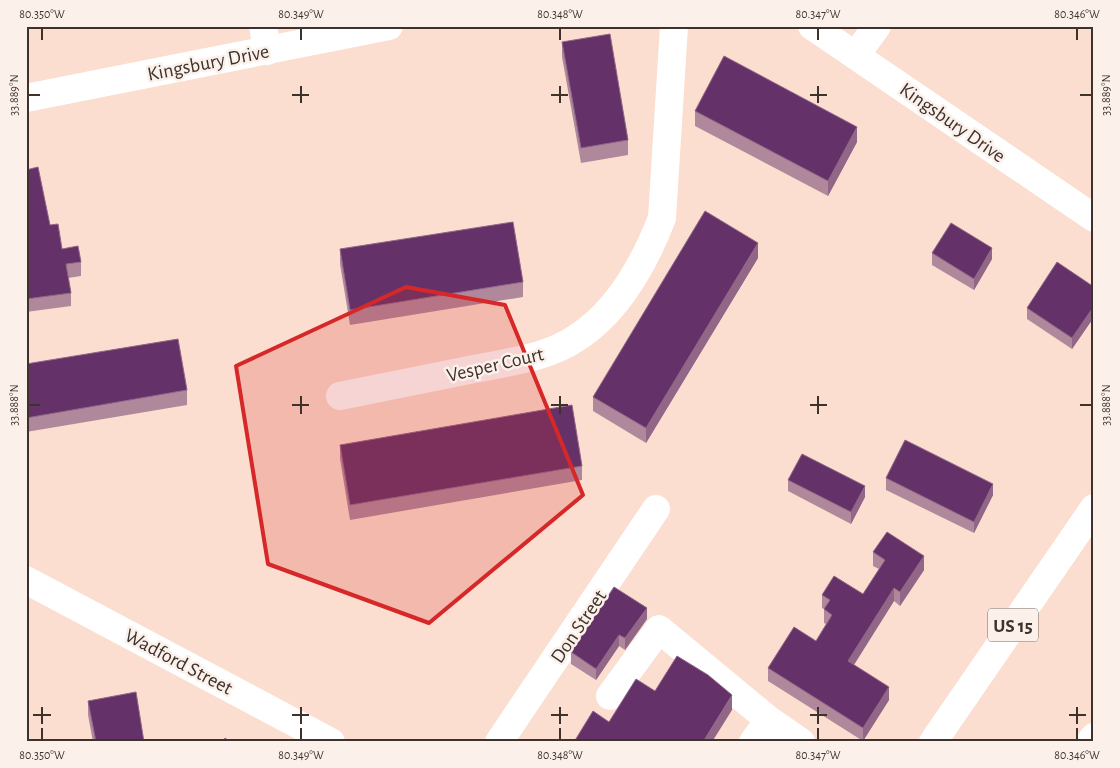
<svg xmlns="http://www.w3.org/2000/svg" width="1120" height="768" viewBox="0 0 1120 768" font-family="'Alegreya Sans',sans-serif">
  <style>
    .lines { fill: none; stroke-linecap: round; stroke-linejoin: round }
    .minor { stroke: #fff; stroke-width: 28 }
    .major { stroke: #fff; stroke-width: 28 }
    .wall { fill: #b0889c }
    .shaded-wall { fill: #916687 }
    .building { fill: #643268; stroke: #916687 }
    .marked { fill: #d62828; fill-opacity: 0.2; stroke: #d62828; stroke-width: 4; stroke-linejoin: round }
    .ticks { fill: none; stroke: #3d322c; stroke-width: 2 }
    .labels { text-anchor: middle; stroke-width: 5; stroke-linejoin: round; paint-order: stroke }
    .shield { fill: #fbf0ea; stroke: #766b65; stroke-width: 1 }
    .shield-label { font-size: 19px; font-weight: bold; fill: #3d322c }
    .street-label { font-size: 20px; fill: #3d322c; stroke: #fbf0ea }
    .neatline { fill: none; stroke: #3d322c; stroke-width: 2 }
    .ticks-label { font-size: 12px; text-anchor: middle; fill: #3d322c }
  </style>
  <rect width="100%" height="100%" fill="#fbdecf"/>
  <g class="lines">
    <path class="minor" d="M 263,26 L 267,51
      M 812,26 L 1094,218
      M 856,55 L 877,26
      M 26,98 L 389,26
      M 340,396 C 384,387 429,378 474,369 C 509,362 548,358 578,337 C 619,310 645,262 662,218 L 674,26
      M 26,580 L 331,742
      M 610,696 L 659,629 L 769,720
      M 499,742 L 656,509
      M 753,742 L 769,720 L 801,742
      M 1090,742 L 1094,737"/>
    <path class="major" d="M 933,742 L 1094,508"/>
  </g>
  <path class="wall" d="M 26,26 L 28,34 L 28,48 L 26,49 Z
    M 562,42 L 628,140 L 628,155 L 581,163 L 562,57 Z
    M 695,111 L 857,142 L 828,196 L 695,126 Z
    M 26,170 L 50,225 L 62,249 L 81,262 L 81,276 L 68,278 L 71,293 L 71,306 L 26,312 Z
    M 340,249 L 523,282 L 523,297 L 350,325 L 340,264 Z
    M 932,253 L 992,259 L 974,290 L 932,265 Z
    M 758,258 L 646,443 L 593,411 L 593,397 Z
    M 1094,287 L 1094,317 L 1072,349 L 1027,319 L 1027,308 Z
    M 26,364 L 187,390 L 187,405 L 26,432 Z
    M 340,445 L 582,466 L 582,480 L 350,520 L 340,459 Z
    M 886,478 L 993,495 L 974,533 L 886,490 Z
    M 788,480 L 865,497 L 851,524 L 788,491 Z
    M 873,552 L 924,570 L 900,606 L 894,601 L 854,665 L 889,700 L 863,741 L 768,681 L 768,668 L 816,641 L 826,624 L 824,623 L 824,609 L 822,608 L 822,595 L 863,594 L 879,569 L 873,566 Z
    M 647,619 L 625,650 L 619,646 L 596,680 L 571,664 L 571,652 Z
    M 88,701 L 144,742 L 93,742 L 88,715 Z"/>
  <path class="shaded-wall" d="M 857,127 L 857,142 L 828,196 L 828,181 Z
    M 758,243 L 758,258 L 646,443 L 646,428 Z
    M 992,248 L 992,259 L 974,290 L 974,279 Z
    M 1094,306 L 1094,317 L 1072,349 L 1072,338 Z
    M 993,484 L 993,495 L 974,533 L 974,522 Z
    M 865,486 L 865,497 L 851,524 L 851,512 Z
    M 924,556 L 924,570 L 900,606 L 900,592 Z
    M 894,588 L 894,601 L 848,674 L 848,661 Z
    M 647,608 L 647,619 L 625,650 L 625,638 Z
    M 619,635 L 619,646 L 596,680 L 596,669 Z
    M 889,687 L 889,700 L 863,741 L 863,728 Z
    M 732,695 L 732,710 L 712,742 L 703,742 Z"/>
  <path class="building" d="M 610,34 L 628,140 L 581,148 L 562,42 Z
    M 724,56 L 857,127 L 828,181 L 695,111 Z
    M 38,167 L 50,225 L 58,224 L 62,249 L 78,246 L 81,262 L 66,264 L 71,293 L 26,299 L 26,170 Z
    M 705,211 L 758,243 L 646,428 L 593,397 Z
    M 513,222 L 523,282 L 350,310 L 340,249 Z
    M 951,223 L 992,248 L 974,279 L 932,253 Z
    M 1057,262 L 1094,287 L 1094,306 L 1072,338 L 1027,308 Z
    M 178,339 L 187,390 L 26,418 L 26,364 Z
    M 572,405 L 582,466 L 350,505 L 340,445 Z
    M 905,440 L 993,484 L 974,522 L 886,478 Z
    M 802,454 L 865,486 L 851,512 L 788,480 Z
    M 887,532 L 924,556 L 900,592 L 894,588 L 848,661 L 889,687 L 863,728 L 768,668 L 794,627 L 816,641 L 832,615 L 824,609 L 830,600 L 822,595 L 834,576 L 863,594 L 885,560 L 873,552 Z
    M 614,587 L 647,608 L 625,638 L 619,635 L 596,669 L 571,652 Z
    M 677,656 L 708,675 L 732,695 L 703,742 L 574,742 L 593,711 L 609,722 L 636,679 L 655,691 Z
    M 136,692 L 144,742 L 96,742 L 88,701 Z
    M 225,738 L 230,742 L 223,742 Z"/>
  <path class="marked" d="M 406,287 L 505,305 L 583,495 L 429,623 L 268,564 L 236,366 Z"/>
  <path class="ticks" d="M 42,28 L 42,40M 301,28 L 301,40M 560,28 L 560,40M 818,28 L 818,40M 1077,28 L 1077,40M 301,86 L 301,103M 560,86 L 560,103M 818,86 L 818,103M 28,95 L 40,95M 292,95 L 309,95M 551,95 L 568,95M 810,95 L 827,95M 1080,95 L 1092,95M 301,396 L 301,414M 560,396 L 560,414M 818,396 L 818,414M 28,405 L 40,405M 292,405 L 309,405M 551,405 L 568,405M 810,405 L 827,405M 1080,405 L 1092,405M 42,707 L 42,724M 301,707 L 301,724M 560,707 L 560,724M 818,707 L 818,724M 1077,707 L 1077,724M 33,715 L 51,715M 292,715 L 309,715M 551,715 L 568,715M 810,715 L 827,715M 1069,715 L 1086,715M 42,728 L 42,740M 301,728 L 301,740M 560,728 L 560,740M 818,728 L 818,740M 1077,728 L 1077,740"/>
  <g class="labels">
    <rect class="shield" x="988" y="608.5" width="50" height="33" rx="4"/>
    <g class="shield-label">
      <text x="1013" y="632">US 15</text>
    </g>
    <g class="street-label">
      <text transform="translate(208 62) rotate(-11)" y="7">Kingsbury Drive</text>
      <text transform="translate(953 122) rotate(35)" y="7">Kingsbury Drive</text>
      <text transform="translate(495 364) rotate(-13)" y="7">Vesper Court</text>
      <text transform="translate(578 626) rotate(-56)" y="7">Don Street</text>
      <text transform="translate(179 661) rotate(28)" y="7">Wadford Street</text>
    </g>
  </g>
  <rect width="1120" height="768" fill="none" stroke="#fbf0ea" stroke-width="55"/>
  <rect x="28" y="28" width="1064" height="712" class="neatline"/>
  <g class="ticks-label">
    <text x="42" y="18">80.350°W</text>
    <text x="301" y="18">80.349°W</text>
    <text x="560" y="18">80.348°W</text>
    <text x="818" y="18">80.347°W</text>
    <text x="1077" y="18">80.346°W</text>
    <text transform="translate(14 95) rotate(-90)" y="4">33.889°N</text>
    <text transform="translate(1106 95) rotate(-90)" y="4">33.889°N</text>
    <text transform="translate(14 405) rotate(-90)" y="4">33.888°N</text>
    <text transform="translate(1106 405) rotate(-90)" y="4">33.888°N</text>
    <text x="42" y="759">80.350°W</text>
    <text x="301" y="759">80.349°W</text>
    <text x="560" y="759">80.348°W</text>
    <text x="818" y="759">80.347°W</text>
    <text x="1077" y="759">80.346°W</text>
  </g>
</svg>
